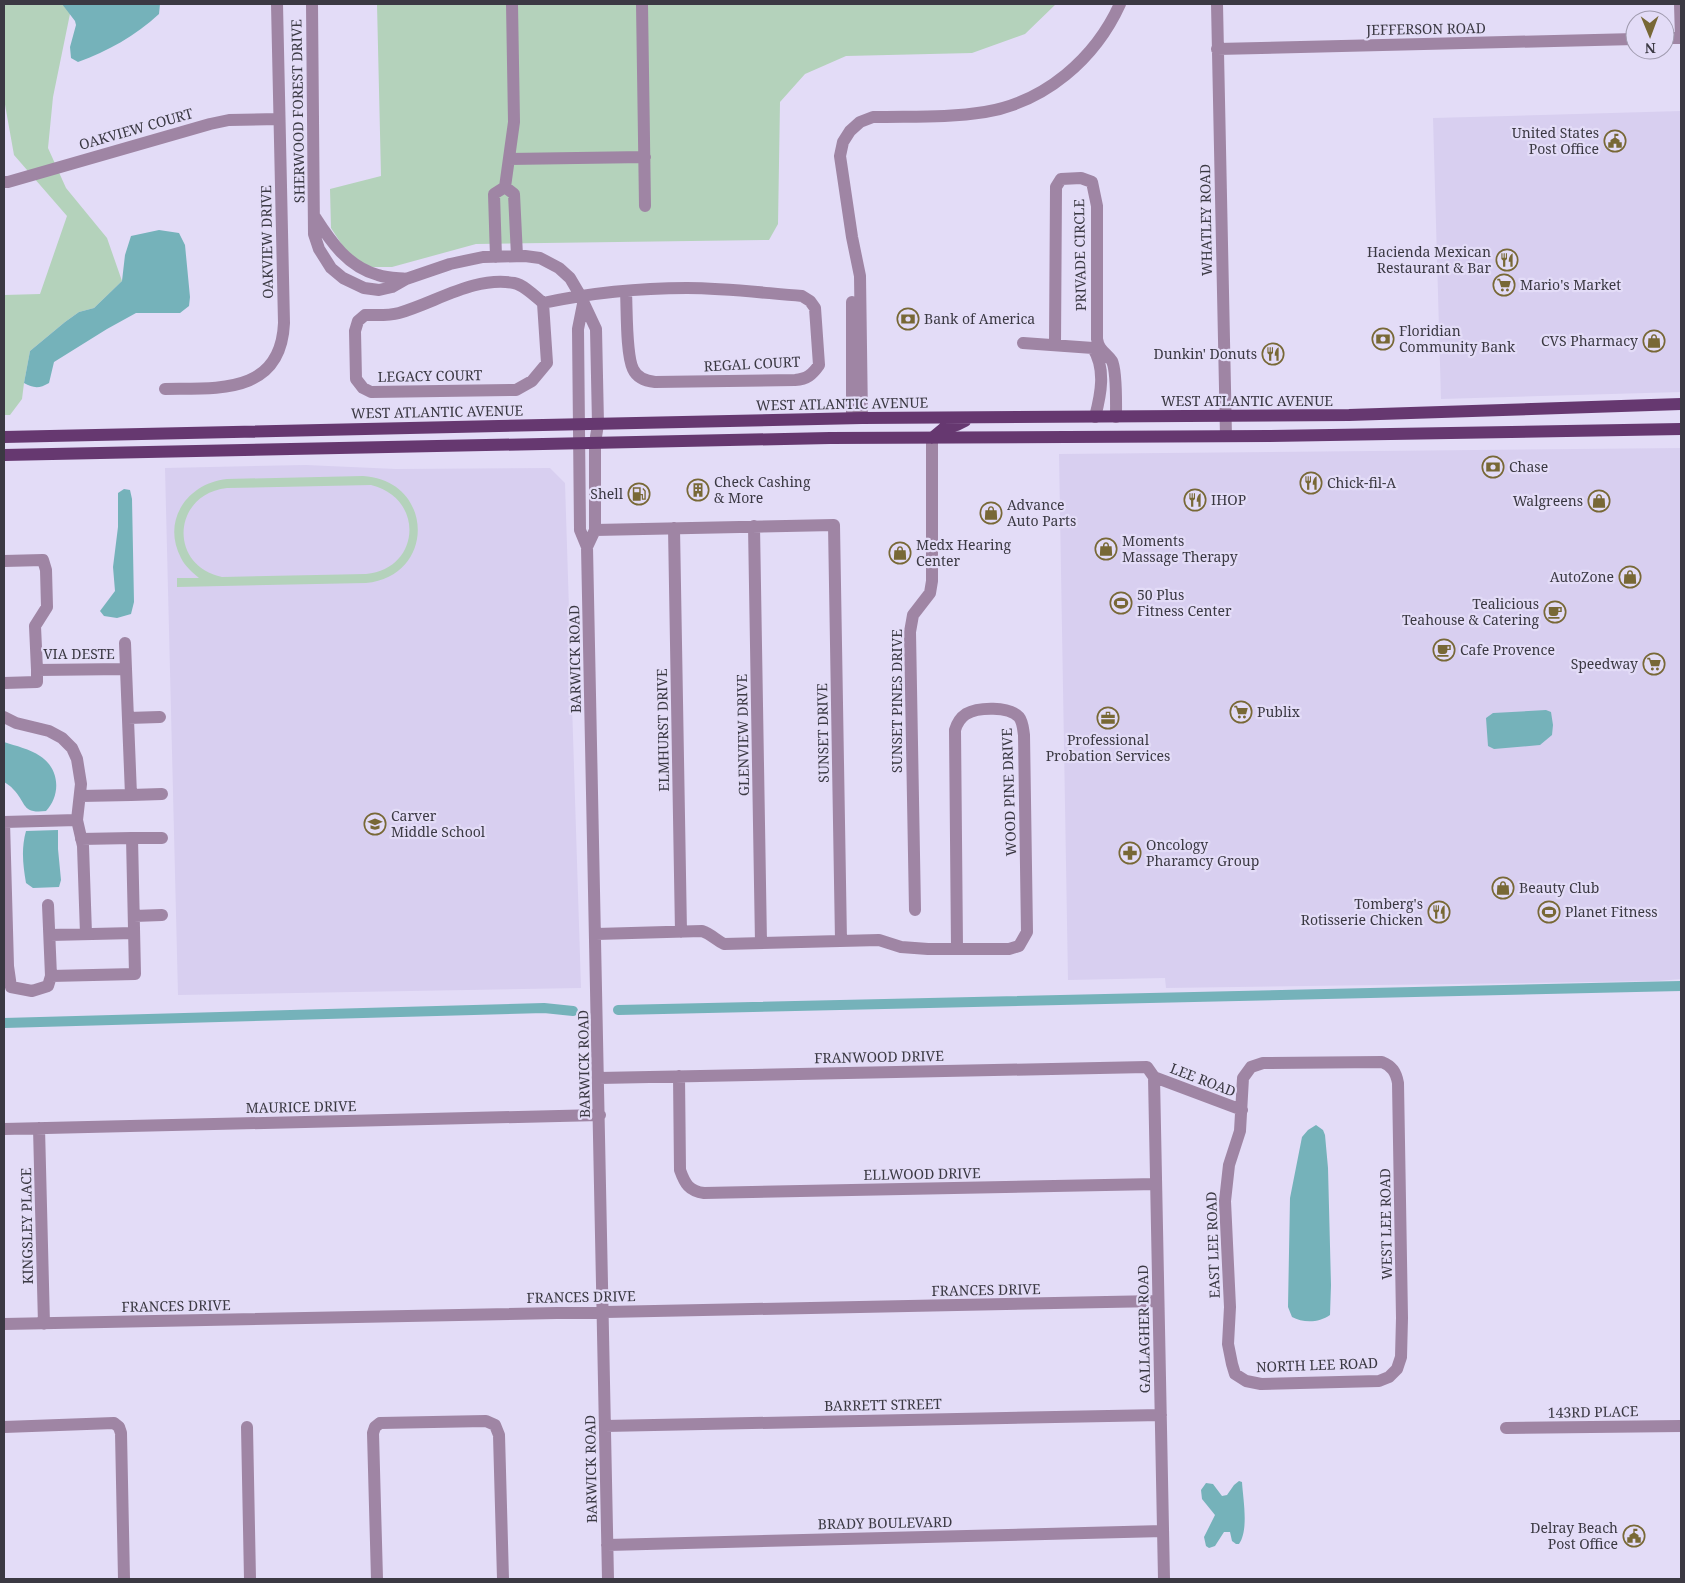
<svg xmlns="http://www.w3.org/2000/svg" width="1685" height="1583" viewBox="0 0 1685 1583" font-family="'Noto Serif',serif">
  <style>
    .built { fill: #d8cff0 }
    .green { fill: #b4d2bb; fill-rule: evenodd }
    .water { fill: #75b2ba }
    .lines { fill: none; stroke-linecap: round; stroke-linejoin: round }
    .canal { stroke: #75b2ba; stroke-width: 10 }
    .minor { stroke: #9f85a4; stroke-width: 12 }
    .major { stroke: #663870; stroke-width: 12 }
    .labels { text-anchor: middle; stroke-width: 4.5; stroke-linejoin: round; paint-order: stroke }
    .street-label { font-size: 14px; fill: #3b3943; stroke: #e3dcf7 }
    .poi-label { font-size: 14px; fill: #3b3943; stroke: #e3dcf7; text-anchor: start }
  </style>
  <rect width="100%" height="100%" fill="#e3dcf7"/>
  <path class="built" d="M 1681,111 L 1681,392 L 1441,399 L 1433,118 Z
    M 1681,448 L 1681,979 L 1658,981 L 1166,988 L 1165,978 L 1068,980 L 1059,454 Z
    M 306,465 L 396,469 L 550,468 L 565,483 L 581,988 L 178,995 L 165,468 Z"/>
  <path class="green" d="M 4,4 L 72,4 L 53,97 L 48,148 L 66,188 L 107,238 L 122,281 L 94,308 L 79,312 L 65,322 L 30,351 L 24,383 L 22,399 L 10,415 L 4,415 L 4,295 L 40,294 L 67,216 L 14,155 L 4,99 Z
    M 377,4 L 1056,4 L 1025,34 L 972,53 L 846,56 L 805,74 L 780,102 L 778,224 L 769,240 L 476,244 L 392,267 L 372,267 L 350,257 L 331,228 L 330,189 L 381,176 Z
    M 363,476 C 434,480 437,576 366,583 L 177,587 L 177,578 L 199,578 C 192,572 185,566 181,558 C 161,520 188,483 227,479 ZM 371,485 C 425,498 421,569 366,574 L 222,577 C 168,566 172,494 227,488 Z"/>
  <path class="water" d="M 62,4 L 160,4 L 159,14 C 135,36 108,51 78,62 L 71,58 L 70,47 L 76,25 L 75,21 Z
    M 159,230 L 179,233 L 185,245 L 190,297 L 189,306 L 180,313 L 136,313 L 107,329 L 54,362 L 49,383 C 39,389 33,388 24,383 L 30,351 L 65,322 L 79,312 L 94,308 L 122,281 L 125,255 L 131,236 Z
    M 124,489 L 130,490 L 132,499 L 134,602 L 131,614 L 117,618 L 104,616 L 100,611 L 115,591 L 113,567 L 118,527 L 118,493 Z
    M 1546,710 L 1551,712 L 1553,725 L 1552,735 L 1540,745 L 1494,749 L 1488,746 L 1486,718 L 1493,713 Z
    M 4,742 C 16,746 30,749 40,756 C 60,769 61,795 46,811 C 21,814 27,803 13,789 C 11,786 7,784 4,782 Z
    M 58,830 L 58,849 L 61,880 L 59,887 L 33,888 L 26,883 C 23,865 21,849 26,831 Z
    M 1316,1125 L 1323,1130 L 1325,1135 L 1328,1168 L 1331,1285 L 1330,1315 C 1319,1323 1303,1323 1292,1317 L 1288,1307 L 1290,1198 L 1302,1137 L 1308,1130 Z
    M 1239,1481 L 1242,1482 C 1243,1499 1249,1530 1239,1544 L 1236,1544 L 1232,1541 L 1230,1532 L 1224,1532 L 1215,1546 L 1209,1548 L 1206,1546 L 1204,1537 L 1215,1515 L 1202,1499 L 1201,1490 L 1206,1483 L 1213,1484 L 1222,1496 L 1227,1495 L 1234,1485 Z"/>
  <g class="lines">
    <path class="canal" d="M 618,1010 L 1681,986
      M 4,1023 L 544,1008 L 573,1011"/>
    <path class="minor" d="M 312,4 L 314,234 L 319,249 L 331,268 L 343,278 L 364,288 L 379,290 L 392,287 L 406,279 L 450,264 L 483,257 L 525,256 L 540,258 L 559,268 L 570,278 L 580,295 L 596,329 L 598,424 L 595,443 L 595,530 L 587,547
      M 642,4 L 645,206
      M 1217,4 L 1226,436
      M 1680,4 L 1681,38
      M 1665,38 L 1681,38
      M 1217,49 L 1635,39
      M 509,159 L 645,157
      M 4,182 L 8,182 L 210,124 L 229,120 L 279,119
      M 505,187 L 514,122 L 512,4
      M 315,217 C 331,242 348,267 378,275 C 387,278 397,278 406,279
      M 496,257 L 494,194 L 505,187 L 514,194 L 517,256
      M 543,303 L 547,363 L 532,381 L 516,390 L 371,392 L 363,388 L 356,379 L 355,331 L 358,321 L 365,315 C 377,315 388,316 399,313 C 437,302 474,276 514,283 C 524,285 535,296 543,303 C 590,293 639,288 687,288 C 726,288 764,293 802,296 L 810,301 L 815,308 L 819,365 C 812,375 807,379 795,380 L 655,382 C 646,381 637,378 633,369 C 626,355 627,310 626,292
      M 583,304 L 578,329 L 580,530 L 587,547 L 608,1579
      M 1023,343 L 1093,348 L 1098,346
      M 1055,345 L 1056,187 L 1061,179 L 1081,178 L 1092,182 L 1097,206 L 1097,339 C 1099,351 1106,352 1112,361 C 1117,372 1116,404 1116,417
      M 1093,348 C 1106,369 1101,394 1095,417
      M 165,389 C 217,388 281,395 284,323 L 277,4
      M 852,418 L 852,302
      M 862,418 L 860,276 L 852,237 L 840,156 L 843,142 L 850,131 L 860,122 L 873,117 C 910,116 948,118 985,112 C 1045,102 1095,59 1120,4
      M 754,526 L 761,943
      M 674,528 L 681,932
      M 595,530 L 834,525 L 841,941
      M 4,561 L 43,560 L 46,570 L 47,607 L 35,626 L 37,670 L 126,669 L 131,795 L 81,796
      M 125,643 L 126,669
      M 4,683 L 37,682 L 37,670
      M 4,717 L 16,723 L 49,731 L 62,738 L 72,748 L 77,759 L 81,784 L 77,820 L 83,846 L 86,934
      M 128,718 L 160,717
      M 131,795 L 162,794
      M 4,822 L 8,966 L 11,987 L 32,991 L 48,986 L 51,976 L 135,974 L 132,838 L 81,839
      M 4,822 L 77,820
      M 132,838 L 162,838
      M 48,905 L 51,976
      M 915,910 L 910,632 L 913,615 L 930,593 L 932,581 L 932,438
      M 134,916 L 162,915
      M 596,934 L 702,931 C 711,934 716,940 724,944 L 879,940 L 901,947 L 928,949 L 1009,949 L 1019,946 L 1027,932 L 1024,735 C 1023,729 1023,722 1019,717 C 1009,706 978,707 966,714 C 960,718 957,723 955,730 L 957,948
      M 50,935 L 134,933
      M 1382,1062 C 1392,1066 1396,1072 1398,1083 L 1402,1318 L 1401,1357 L 1397,1369 L 1389,1377 L 1379,1381 L 1261,1384 L 1246,1381 L 1235,1374 L 1232,1364 L 1228,1344 L 1230,1307 L 1225,1201 L 1229,1165 L 1240,1131 L 1243,1078 L 1251,1067 L 1263,1063 Z
      M 679,1076 L 680,1170 C 685,1184 689,1191 704,1193 L 1156,1184
      M 1154,1077 L 1164,1579
      M 1154,1077 L 1242,1110
      M 599,1078 L 1147,1067 L 1154,1077
      M 39,1128 L 44,1324
      M 4,1129 L 600,1115
      M 4,1324 L 1158,1301
      M 605,1426 L 1161,1415
      M 4,1427 L 114,1423 L 119,1427 L 121,1433 L 124,1579
      M 247,1427 L 250,1579
      M 1506,1428 L 1681,1426
      M 607,1545 L 1163,1531
      M 377,1579 L 373,1433 L 375,1427 L 380,1423 L 486,1421 L 495,1425 L 499,1435 L 503,1579"/>
    <path class="major" d="M 4,437 L 862,418 L 1349,415 L 1681,404
      M 932,438 L 944,428 L 957,425 L 965,421
      M 4,455 L 830,438 L 1268,436 L 1681,429"/>
  </g>
  <defs>
    <g id="civic-ring" transform="scale(1.125)"><circle r="9.5" fill="#e3dcf7" stroke="#786836" stroke-width="1.5"/><path d="M-.6-6.5H3V-4.5H.6V-3L4-1V1h2V6H-6V1h2V-1L-.6-3ZM-1.2 2.5V6h2.4V2.5Z" fill="#786836"/></g>
    <g id="restaurant-ring" transform="scale(1.125)"><circle r="9.5" fill="#e3dcf7" stroke="#786836" stroke-width="1.5"/><path d="M-5-6h1v4h1v-4h1v4h1v-4h1v5L-1.5 .5V6h-2V.5L-5-1ZM5-6V6H3V1.5H1.5Q1.5-4 5-6Z" fill="#786836"/></g>
    <g id="supermarket-ring" transform="scale(1.125)"><circle r="9.5" fill="#e3dcf7" stroke="#786836" stroke-width="1.5"/><path d="M-6-5.5h2.5l.6 2H6L4.5 2H-2.5L-4.4-4H-6ZM-1.5 3.2a1.3 1.3 0 1 0 .1 0ZM3 3.2a1.3 1.3 0 1 0 .1 0Z" fill="#786836"/></g>
    <g id="bank-ring" transform="scale(1.125)"><circle r="9.5" fill="#e3dcf7" stroke="#786836" stroke-width="1.5"/><path d="M-6-4H6V4H-6ZM0-2.3a2.3 2.3 0 1 0 0 4.6a2.3 2.3 0 1 0 0-4.6Z" fill="#786836"/></g>
    <g id="shop-ring" transform="scale(1.125)"><circle r="9.5" fill="#e3dcf7" stroke="#786836" stroke-width="1.5"/><path d="M-5-2.5h2.3a2.7 3.5 0 0 1 5.4 0H5L5.5 6h-11ZM-1.5-2.5h3a1.5 2.3 0 0 0-3 0Z" fill="#786836"/></g>
    <g id="building-ring" transform="scale(1.125)"><circle r="9.5" fill="#e3dcf7" stroke="#786836" stroke-width="1.5"/><path d="M-4-6H4V6H1V3H-1V6H-4ZM-2.5-4.3h1.7v1.8h-1.7ZM.8-4.3h1.7v1.8H.8ZM-2.5-1h1.7V.8h-1.7ZM.8-1h1.7V.8H.8Z" fill="#786836"/></g>
    <g id="fuel-ring" transform="scale(1.125)"><circle r="9.5" fill="#e3dcf7" stroke="#786836" stroke-width="1.5"/><path d="M-5.5-6h7V0h2V4h1.3V-2.5L3-4.5l.8-.8L6-3V5H2.5V1h-1V6h-7ZM-4.2-4.7v3.2H.2V-4.7Z" fill="#786836"/></g>
    <g id="stadium-ring" transform="scale(1.125)"><circle r="9.5" fill="#e3dcf7" stroke="#786836" stroke-width="1.5"/><path d="M0-5a6.5 5 0 1 0 0 10a6.5 5 0 1 0 0-10ZM-3.5-1.8h7v3.6h-7Z" fill="#786836"/></g>
    <g id="cafe-ring" transform="scale(1.125)"><circle r="9.5" fill="#e3dcf7" stroke="#786836" stroke-width="1.5"/><path d="M-5.5-4.5H6V0H3Q3 3.5 0 3.5H-2.5Q-5.5 3.5-5.5 0ZM3-3.2v2h1.7v-2ZM-6 4.5H4V6H-6Z" fill="#786836"/></g>
    <g id="office-ring" transform="scale(1.125)"><circle r="9.5" fill="#e3dcf7" stroke="#786836" stroke-width="1.5"/><path d="M-6-3h4V-5.5h4V-3h4V5H-6ZM-1-4.5V-3h2v-1.5ZM-6 0V1H6V0Z" fill="#786836"/></g>
    <g id="school-ring" transform="scale(1.125)"><circle r="9.5" fill="#e3dcf7" stroke="#786836" stroke-width="1.5"/><path d="M0-5L7-2L0 1L-7-2ZM-4 1L0 2.5L4 1V4Q0 6-4 4Z" fill="#786836"/></g>
    <g id="pharmacy-ring" transform="scale(1.125)"><circle r="9.5" fill="#e3dcf7" stroke="#786836" stroke-width="1.5"/><path d="M-2-6h4v4h4v4h-4v4h-4v-4h-4v-4h4Z" fill="#786836"/></g>
  </defs>
  <g fill-rule="evenodd">
    <use href="#civic-ring" x="1615" y="141"/>
    <use href="#restaurant-ring" x="1507" y="260"/>
    <use href="#supermarket-ring" x="1504" y="285"/>
    <use href="#bank-ring" x="908" y="319"/>
    <use href="#bank-ring" x="1383" y="339"/>
    <use href="#shop-ring" x="1654" y="341"/>
    <use href="#restaurant-ring" x="1273" y="354"/>
    <use href="#bank-ring" x="1493" y="467"/>
    <use href="#restaurant-ring" x="1311" y="483"/>
    <use href="#building-ring" x="698" y="490"/>
    <use href="#fuel-ring" x="639" y="494"/>
    <use href="#restaurant-ring" x="1195" y="500"/>
    <use href="#shop-ring" x="1599" y="501"/>
    <use href="#shop-ring" x="991" y="513"/>
    <use href="#shop-ring" x="1106" y="549"/>
    <use href="#shop-ring" x="900" y="553"/>
    <use href="#shop-ring" x="1630" y="577"/>
    <use href="#stadium-ring" x="1121" y="603"/>
    <use href="#cafe-ring" x="1555" y="612"/>
    <use href="#cafe-ring" x="1444" y="650"/>
    <use href="#supermarket-ring" x="1654" y="664"/>
    <use href="#supermarket-ring" x="1241" y="712"/>
    <use href="#office-ring" x="1108" y="718"/>
    <use href="#school-ring" x="375" y="824"/>
    <use href="#pharmacy-ring" x="1130" y="853"/>
    <use href="#shop-ring" x="1503" y="888"/>
    <use href="#restaurant-ring" x="1439" y="912"/>
    <use href="#stadium-ring" x="1549" y="912"/>
    <use href="#civic-ring" x="1634" y="1536"/>
  </g>
  <g class="labels">
    <g class="street-label">
      <text transform="translate(1426 29) rotate(-1)" y="5">JEFFERSON ROAD</text>
      <text transform="translate(298 111) rotate(-91)" y="5">SHERWOOD FOREST DRIVE</text>
      <text transform="translate(136 129) rotate(-16)" y="5">OAKVIEW COURT</text>
      <text transform="translate(1206 220) rotate(-91)" y="5">WHATLEY ROAD</text>
      <text transform="translate(267 242) rotate(-91)" y="5">OAKVIEW DRIVE</text>
      <text transform="translate(1080 255) rotate(-91)" y="5">PRIVADE CIRCLE</text>
      <text transform="translate(752 364) rotate(-3)" y="5">REGAL COURT</text>
      <text transform="translate(430 376) rotate(-1)" y="5">LEGACY COURT</text>
      <text x="1247" y="406">WEST ATLANTIC AVENUE</text>
      <text transform="translate(842 404) rotate(-1)" y="5">WEST ATLANTIC AVENUE</text>
      <text transform="translate(437 412) rotate(-1)" y="5">WEST ATLANTIC AVENUE</text>
      <text x="79" y="659">VIA DESTE</text>
      <text transform="translate(575 659) rotate(-91)" y="5">BARWICK ROAD</text>
      <text transform="translate(897 701) rotate(-90)" y="5">SUNSET PINES DRIVE</text>
      <text transform="translate(663 730) rotate(-91)" y="5">ELMHURST DRIVE</text>
      <text transform="translate(823 733) rotate(-91)" y="5">SUNSET DRIVE</text>
      <text transform="translate(743 735) rotate(-91)" y="5">GLENVIEW DRIVE</text>
      <text transform="translate(1009 792) rotate(-92)" y="5">WOOD PINE DRIVE</text>
      <text transform="translate(879 1057) rotate(-1)" y="5">FRANWOOD DRIVE</text>
      <text transform="translate(584 1064) rotate(-91)" y="5">BARWICK ROAD</text>
      <text transform="translate(1203 1080) rotate(21)" y="5">LEE ROAD</text>
      <text transform="translate(301 1107) rotate(-1)" y="5">MAURICE DRIVE</text>
      <text transform="translate(922 1174) rotate(-1)" y="5">ELLWOOD DRIVE</text>
      <text transform="translate(1386 1224) rotate(-91)" y="5">WEST LEE ROAD</text>
      <text transform="translate(27 1226) rotate(-91)" y="5">KINGSLEY PLACE</text>
      <text transform="translate(1213 1245) rotate(-92)" y="5">EAST LEE ROAD</text>
      <text transform="translate(986 1290) rotate(-1)" y="5">FRANCES DRIVE</text>
      <text transform="translate(581 1297) rotate(-1)" y="5">FRANCES DRIVE</text>
      <text transform="translate(176 1306) rotate(-1)" y="5">FRANCES DRIVE</text>
      <text transform="translate(1144 1329) rotate(-91)" y="5">GALLAGHER ROAD</text>
      <text transform="translate(1317 1365) rotate(-2)" y="5">NORTH LEE ROAD</text>
      <text transform="translate(883 1405) rotate(-1)" y="5">BARRETT STREET</text>
      <text transform="translate(1593 1412) rotate(-1)" y="5">143RD PLACE</text>
      <text transform="translate(591 1469) rotate(-91)" y="5">BARWICK ROAD</text>
      <text transform="translate(885 1523) rotate(-1)" y="5">BRADY BOULEVARD</text>
    </g>
    <g class="poi-label">
      <text x="1599" y="138" text-anchor="end">United States<tspan x="1599" dy="16">Post Office</tspan></text>
      <text x="1491" y="257" text-anchor="end">Hacienda Mexican<tspan x="1491" dy="16">Restaurant &amp; Bar</tspan></text>
      <text x="1520" y="290">Mario's Market</text>
      <text x="924" y="324">Bank of America</text>
      <text x="1399" y="336">Floridian<tspan x="1399" dy="16">Community Bank</tspan></text>
      <text x="1638" y="346" text-anchor="end">CVS Pharmacy</text>
      <text x="1257" y="359" text-anchor="end">Dunkin' Donuts</text>
      <text x="1509" y="472">Chase</text>
      <text x="714" y="487">Check Cashing<tspan x="714" dy="16">&amp; More</tspan></text>
      <text x="1327" y="488">Chick-fil-A</text>
      <text x="623" y="499" text-anchor="end">Shell</text>
      <text x="1211" y="505">IHOP</text>
      <text x="1583" y="506" text-anchor="end">Walgreens</text>
      <text x="1007" y="510">Advance<tspan x="1007" dy="16">Auto Parts</tspan></text>
      <text x="1122" y="546">Moments<tspan x="1122" dy="16">Massage Therapy</tspan></text>
      <text x="916" y="550">Medx Hearing<tspan x="916" dy="16">Center</tspan></text>
      <text x="1614" y="582" text-anchor="end">AutoZone</text>
      <text x="1137" y="600">50 Plus<tspan x="1137" dy="16">Fitness Center</tspan></text>
      <text x="1539" y="609" text-anchor="end">Tealicious<tspan x="1539" dy="16">Teahouse &amp; Catering</tspan></text>
      <text x="1460" y="655">Cafe Provence</text>
      <text x="1638" y="669" text-anchor="end">Speedway</text>
      <text x="1257" y="717">Publix</text>
      <text x="1108" y="745" text-anchor="middle">Professional<tspan x="1108" dy="16">Probation Services</tspan></text>
      <text x="391" y="821">Carver<tspan x="391" dy="16">Middle School</tspan></text>
      <text x="1146" y="850">Oncology<tspan x="1146" dy="16">Pharamcy Group</tspan></text>
      <text x="1519" y="893">Beauty Club</text>
      <text x="1423" y="909" text-anchor="end">Tomberg's<tspan x="1423" dy="16">Rotisserie Chicken</tspan></text>
      <text x="1565" y="917">Planet Fitness</text>
      <text x="1618" y="1533" text-anchor="end">Delray Beach<tspan x="1618" dy="16">Post Office</tspan></text>
    </g>
  </g>
  <rect width="1685" height="1583" fill="none" stroke="#3b3943" stroke-width="10"/>
  <g transform="translate(1650 35) rotate(179)"><circle r="24" fill="#e3dcf7" stroke="#a09baf"/>
  <path d="M0-4L9 19L0 12L-9 19Z" fill="#786836"/>
  <text y="-8" font-size="14" font-weight="bold" text-anchor="middle" fill="#3b3943">N</text>
  </g>
</svg>
